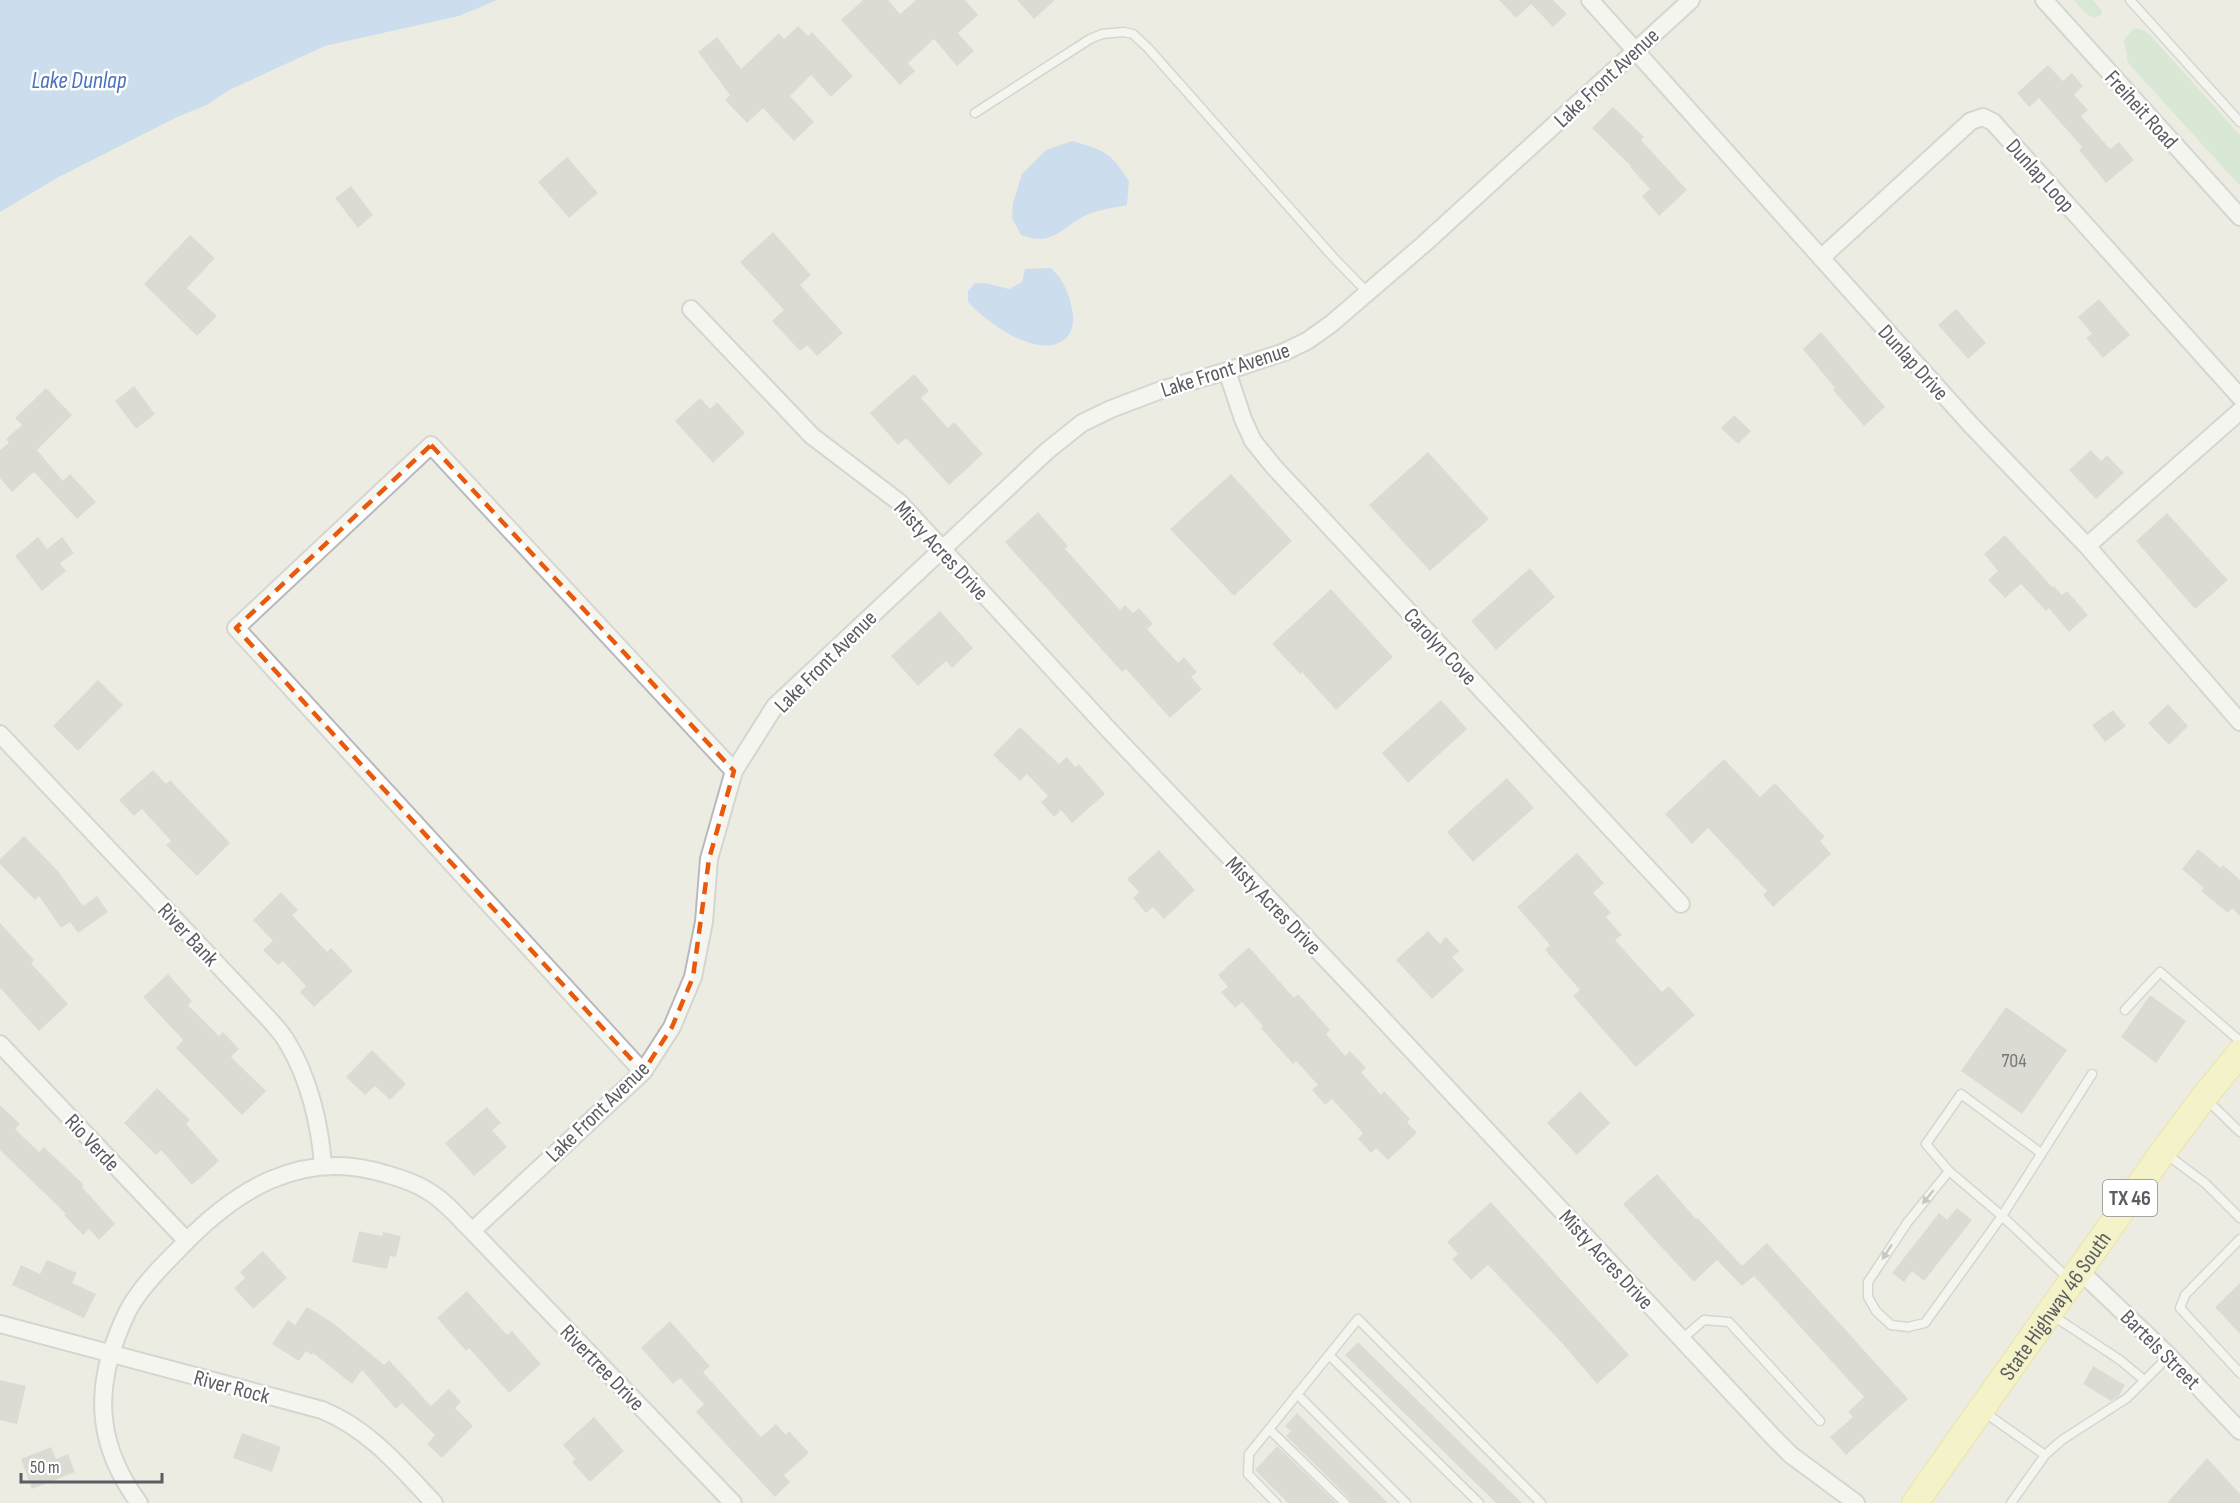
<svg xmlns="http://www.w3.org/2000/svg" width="2240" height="1503" viewBox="0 0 2240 1503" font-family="'Sofia Sans Condensed',sans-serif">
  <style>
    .green { fill: #c0e3c5 }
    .water { fill: #a5cafa }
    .building { fill: #c8c6c0 }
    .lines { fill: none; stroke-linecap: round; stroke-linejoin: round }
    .lane-casing { stroke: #b8b9be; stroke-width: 11 }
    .street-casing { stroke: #b8b9be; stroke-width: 20 }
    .primary-casing { stroke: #e9d55f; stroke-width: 28 }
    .lane { stroke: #fff; stroke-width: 8 }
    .street { stroke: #fff; stroke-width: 16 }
    .primary { stroke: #faf8aa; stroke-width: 26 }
    .oneway { fill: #9d9ea1 }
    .marked { fill: none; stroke: #e8590c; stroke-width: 4.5; stroke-dasharray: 12 8; stroke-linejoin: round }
    .labels { text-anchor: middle; stroke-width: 5; stroke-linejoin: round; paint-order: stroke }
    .number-label { font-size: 20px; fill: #76777a }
    .shield { fill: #fff; stroke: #8c8e91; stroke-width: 1.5 }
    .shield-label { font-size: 21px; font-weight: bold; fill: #5b5d62 }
    .street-label { font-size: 22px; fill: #5b5d62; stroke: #fff }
    .water-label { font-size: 24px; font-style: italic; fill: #4a72bc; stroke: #fff }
  </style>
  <rect width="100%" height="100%" fill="#edece2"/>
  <path class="green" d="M 2074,0 L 2093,0 L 2102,11 L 2101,15 L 2095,18 L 2086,14 Z
    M 2134,28 L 2143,30 L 2151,36 L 2240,135 L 2240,186 L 2128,63 L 2124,40 Z"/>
  <path class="water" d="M 0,0 L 497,0 L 459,16 L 325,46 L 229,90 L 207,105 L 177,117 L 57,178 L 0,212 Z
    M 1072,141 C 1106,151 1109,151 1129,181 L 1127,205 C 1115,208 1101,209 1089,214 C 1062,225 1055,248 1021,235 L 1012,218 L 1013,203 L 1022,174 L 1046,150 Z
    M 1051,268 C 1063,279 1069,293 1072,309 C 1074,320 1074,331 1065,339 C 1039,361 986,322 968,302 L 968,291 L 975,283 L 985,283 L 1009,289 L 1022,282 L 1025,269 Z"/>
  <path class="building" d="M 863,0 L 888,0 L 900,14 L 916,0 L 965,0 L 978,15 L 958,33 L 974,51 L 957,66 L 934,39 L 908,63 L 915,71 L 900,85 L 841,20 Z
    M 1017,0 L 1055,0 L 1034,19 Z
    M 1499,0 L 1553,0 L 1567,14 L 1553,27 L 1531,4 L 1516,18 Z
    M 798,26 L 808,36 L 812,32 L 853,76 L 831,97 L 811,75 L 790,96 L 814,122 L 794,141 L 763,108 L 747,123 L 725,100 L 730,95 L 698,52 L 717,37 L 741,69 L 779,33 L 784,39 Z
    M 2048,65 L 2063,81 L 2072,73 L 2083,86 L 2074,95 L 2088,110 L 2081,116 L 2110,149 L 2119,142 L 2134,160 L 2106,183 L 2079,150 L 2082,147 L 2039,98 L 2029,107 L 2017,93 Z
    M 1613,107 L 1644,137 L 1641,140 L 1687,190 L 1659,216 L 1642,196 L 1650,189 L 1630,167 L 1631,166 L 1592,128 Z
    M 567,157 L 598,193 L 569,218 L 538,182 Z
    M 351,186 L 373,215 L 358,228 L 335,198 Z
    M 773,232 L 811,275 L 800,285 L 843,333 L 817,356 L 807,345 L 800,351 L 772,321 L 784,310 L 740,262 Z
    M 190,235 L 215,258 L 187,288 L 217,316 L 197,336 L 144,284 Z
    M 2099,299 L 2130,335 L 2103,358 L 2086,338 L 2092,334 L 2078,317 Z
    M 1956,309 L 1986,343 L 1968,359 L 1938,325 Z
    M 1821,332 L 1885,407 L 1864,426 L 1833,390 L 1835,388 L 1803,349 Z
    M 914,374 L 929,391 L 921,398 L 948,428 L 954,422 L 983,454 L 949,485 L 906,438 L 898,445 L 870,413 Z
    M 134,386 L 155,414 L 136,429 L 115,401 Z
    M 46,388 L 72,415 L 37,450 L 63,481 L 70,474 L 96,502 L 77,519 L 34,472 L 12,492 L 0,478 L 0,450 L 9,443 L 6,439 L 22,425 L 15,418 Z
    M 700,398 L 710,409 L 717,402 L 745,433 L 713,463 L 675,421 Z
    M 1734,415 L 1751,431 L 1738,444 L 1721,428 Z
    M 2091,450 L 2101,461 L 2107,455 L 2124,473 L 2096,499 L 2069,470 Z
    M 1428,452 L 1489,519 L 1430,571 L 1369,505 Z
    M 1231,474 L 1292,541 L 1234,596 L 1170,529 Z
    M 1038,512 L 1068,546 L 1065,549 L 1120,610 L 1125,605 L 1133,613 L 1139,608 L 1153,624 L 1147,629 L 1178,663 L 1184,657 L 1197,672 L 1191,677 L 1202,689 L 1170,718 L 1126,669 L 1122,672 L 1005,542 Z
    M 2167,513 L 2228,580 L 2195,609 L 2136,541 Z
    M 2005,535 L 2052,587 L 2054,586 L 2062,595 L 2067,591 L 2088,615 L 2069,632 L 2049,608 L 2046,611 L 2021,584 L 2005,598 L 1988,580 L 1998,571 L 1984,554 Z
    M 38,537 L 47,549 L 62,537 L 74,553 L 60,563 L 66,571 L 42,591 L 15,556 Z
    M 1530,568 L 1555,597 L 1496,650 L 1471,621 Z
    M 1331,589 L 1393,657 L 1336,710 L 1302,672 L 1300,674 L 1272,644 Z
    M 940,611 L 973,648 L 952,668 L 946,661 L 918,686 L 891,656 Z
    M 98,680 L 123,705 L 78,751 L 53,726 Z
    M 1441,700 L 1467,729 L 1408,783 L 1382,753 Z
    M 2168,704 L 2188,726 L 2169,745 L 2148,723 Z
    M 2113,710 L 2126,726 L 2105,742 L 2092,725 Z
    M 1020,727 L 1059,764 L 1067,757 L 1075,767 L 1079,764 L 1105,794 L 1072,823 L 1061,810 L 1054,817 L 1041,802 L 1048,796 L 1027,774 L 1020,781 L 993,755 Z
    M 1724,759 L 1760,797 L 1775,783 L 1825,837 L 1820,841 L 1831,854 L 1773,907 L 1763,895 L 1767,891 L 1708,828 L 1692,844 L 1665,814 Z
    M 153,770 L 166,784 L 170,780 L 230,843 L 197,876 L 166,845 L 171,841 L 142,809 L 134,816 L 119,800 Z
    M 1507,778 L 1534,808 L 1473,862 L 1447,832 Z
    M 24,836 L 58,871 L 83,906 L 97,896 L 108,912 L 78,933 L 70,922 L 61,928 L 39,896 L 35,900 L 0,864 L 0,859 Z
    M 2198,849 L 2221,868 L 2223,865 L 2240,880 L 2240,916 L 2232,908 L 2228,913 L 2201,891 L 2204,888 L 2182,869 Z
    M 1159,850 L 1195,890 L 1164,919 L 1153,907 L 1146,913 L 1133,898 L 1139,892 L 1127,879 Z
    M 1577,853 L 1604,883 L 1593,893 L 1611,913 L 1606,917 L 1622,935 L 1615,940 L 1662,992 L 1669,986 L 1695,1015 L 1636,1067 L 1573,996 L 1580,990 L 1545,950 L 1550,945 L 1517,907 Z
    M 281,892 L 298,910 L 292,915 L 327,952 L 331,948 L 353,971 L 314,1007 L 300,992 L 306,986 L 283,961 L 278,965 L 263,950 L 273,941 L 253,920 Z
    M 0,923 L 34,960 L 31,963 L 68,1004 L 39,1031 L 0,988 Z
    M 1428,931 L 1440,944 L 1446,937 L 1459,951 L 1452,957 L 1464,970 L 1432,999 L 1396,960 Z
    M 1249,947 L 1294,998 L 1298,994 L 1330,1030 L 1326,1034 L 1345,1056 L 1350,1051 L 1366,1068 L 1361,1072 L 1381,1095 L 1384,1091 L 1410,1119 L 1407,1122 L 1417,1133 L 1388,1160 L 1376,1148 L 1371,1153 L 1358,1139 L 1363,1133 L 1332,1099 L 1325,1105 L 1312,1090 L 1318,1085 L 1296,1061 L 1293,1064 L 1261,1028 L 1263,1026 L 1242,1002 L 1235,1008 L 1221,992 L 1228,987 L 1218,975 Z
    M 168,974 L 192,1001 L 188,1005 L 219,1036 L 223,1032 L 239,1049 L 231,1057 L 266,1091 L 242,1115 L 176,1048 L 183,1040 L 143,997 Z
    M 2150,995 L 2186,1021 L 2156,1063 L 2121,1037 Z
    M 2006,1007 L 2067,1050 L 2022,1114 L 1961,1071 Z
    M 372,1050 L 406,1084 L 390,1100 L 375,1086 L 365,1095 L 346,1077 Z
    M 157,1088 L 190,1120 L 186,1124 L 219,1161 L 192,1185 L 161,1150 L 156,1155 L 124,1123 Z
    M 1580,1091 L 1610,1123 L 1577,1155 L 1547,1123 Z
    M 0,1105 L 20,1124 L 15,1129 L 39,1152 L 44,1147 L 84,1185 L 82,1187 L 115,1224 L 99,1240 L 89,1229 L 83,1235 L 64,1215 L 66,1214 L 0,1150 Z
    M 487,1107 L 501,1123 L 492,1130 L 507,1147 L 474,1176 L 445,1143 Z
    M 1657,1174 L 1696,1219 L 1698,1218 L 1742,1266 L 1767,1243 L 1908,1399 L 1846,1455 L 1830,1437 L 1853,1417 L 1848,1412 L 1864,1397 L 1754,1276 L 1742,1286 L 1717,1260 L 1694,1282 L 1652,1237 L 1623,1204 Z
    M 1491,1202 L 1629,1355 L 1597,1384 L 1562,1343 L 1488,1265 L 1471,1280 L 1452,1259 L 1458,1254 L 1447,1242 Z
    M 1957,1208 L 1972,1220 L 1924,1281 L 1912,1271 L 1904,1282 L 1892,1273 L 1939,1213 L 1947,1220 Z
    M 359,1231 L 382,1236 L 383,1232 L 401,1236 L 396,1257 L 390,1256 L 387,1269 L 352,1262 Z
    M 263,1251 L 287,1278 L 253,1309 L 234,1288 L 245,1278 L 240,1272 Z
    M 47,1260 L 77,1273 L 72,1283 L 96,1294 L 84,1318 L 12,1285 L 21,1265 L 40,1274 Z
    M 2240,1283 L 2240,1334 L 2215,1307 Z
    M 467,1291 L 507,1335 L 512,1331 L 541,1364 L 509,1393 L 469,1348 L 466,1351 L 437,1318 Z
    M 307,1307 L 333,1323 L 384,1365 L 389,1360 L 431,1406 L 449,1389 L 461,1402 L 455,1408 L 473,1426 L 442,1458 L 427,1444 L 435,1435 L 402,1403 L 396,1409 L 362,1370 L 352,1384 L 313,1353 L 312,1355 L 306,1351 L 299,1361 L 272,1344 L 288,1320 L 295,1325 Z
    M 670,1321 L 710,1366 L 703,1372 L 761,1437 L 776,1424 L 786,1435 L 789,1431 L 809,1453 L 784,1475 L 790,1482 L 775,1497 L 696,1412 L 704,1404 L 680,1378 L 673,1384 L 641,1348 Z
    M 1358,1342 L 1522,1503 L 1496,1503 L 1345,1355 Z
    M 2093,1366 L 2125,1385 L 2119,1396 L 2111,1401 L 2083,1384 Z
    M 0,1380 L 26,1386 L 17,1424 L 0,1420 Z
    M 1297,1413 L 1388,1503 L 1351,1503 L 1349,1498 L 1286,1436 L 1291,1431 L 1285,1426 Z
    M 594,1417 L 624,1451 L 590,1482 L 572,1462 L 575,1459 L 563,1445 Z
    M 242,1433 L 281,1447 L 272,1472 L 233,1458 Z
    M 1277,1446 L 1336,1503 L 1288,1503 L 1255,1470 Z
    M 51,1447 L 56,1459 L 68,1454 L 75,1472 L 32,1489 L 21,1459 Z
    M 2207,1458 L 2240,1494 L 2240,1503 L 2167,1503 Z"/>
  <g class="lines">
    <g class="lane-casing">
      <path id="lane" d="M 2130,0 L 2240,122
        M 975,113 L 1090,39 L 1102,34 L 1124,32 L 1133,34 L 1148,48 L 1333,257 L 1367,292
        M 2125,1010 L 2160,972 L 2240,1041
        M 2206,1099 L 2240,1132
        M 2041,1153 L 1961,1094 L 1926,1144 L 1949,1171 L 2002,1216 L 2069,1279
        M 2166,1154 L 2205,1183 L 2240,1218
        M 1949,1171 L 1907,1223 L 1868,1282 L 1868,1297 L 1876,1311 L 1891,1325 L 1908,1327 L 1925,1323 L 2002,1216 L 2092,1074
        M 2240,1239 L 2185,1295 L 2180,1308 L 2240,1373
        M 2052,1315 L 2120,1360 L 2144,1380
        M 1682,1339 L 1704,1320 L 1729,1322 L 1820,1421
        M 1329,1355 L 1479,1503
        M 1297,1394 L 1406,1503
        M 1984,1412 L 2045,1455
        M 1269,1429 L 1345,1503
        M 1276,1503 L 1248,1474 L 1249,1454 L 1358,1319 L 1541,1503
        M 2011,1503 L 2045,1455 L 2062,1440 L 2127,1398 L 2169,1356"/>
    </g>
    <g class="street-casing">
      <path id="street" d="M 1590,0 L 1971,425 L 2087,546 L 2240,722
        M 2044,0 L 2240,217
        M 1821,258 L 1971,121 L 1983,117 L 1993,122 L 2240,397
        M 691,309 L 812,436 L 899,502 L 1108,729 L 1364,999 L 1773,1437 L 1791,1455 L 1856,1503
        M 1227,371 L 1243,419 L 1253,441 L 1274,467 L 1681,904
        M 2087,546 L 2240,411
        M 0,734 L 267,1017 C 274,1025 282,1033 287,1042 C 309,1078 320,1124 323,1166
        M 0,1044 L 186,1240
        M 643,1072 L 236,628 L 431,445 L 734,771
        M 472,1231 L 733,1503
        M 2079,1270 L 2169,1356 L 2240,1431
        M 0,1324 L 322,1410 C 369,1429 400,1467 434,1503
        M 139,1503 C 100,1450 93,1397 117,1336 C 122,1323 127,1310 135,1299 C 147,1281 162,1266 177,1251 C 233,1191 301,1147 386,1174 C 400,1178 416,1183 428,1191 C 445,1201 458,1217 472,1231 L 643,1072 L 672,1027 L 693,977 L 704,922 L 709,859 L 734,771 L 775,706 L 1047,451 L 1082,423 L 1111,409 L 1161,390 L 1227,371 L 1284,352 L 1307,341 L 1331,324 L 1424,244 L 1691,0"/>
    </g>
    <g class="primary-casing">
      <g id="primary">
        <path id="s1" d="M 1915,1503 L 2163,1152 L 2204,1097 L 2240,1053"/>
      </g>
    </g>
    <use href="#lane" class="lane"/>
    <use href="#street" class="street"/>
    <use href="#primary" class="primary"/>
  </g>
  <defs><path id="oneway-solid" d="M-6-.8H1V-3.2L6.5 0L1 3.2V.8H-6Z" transform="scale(1.5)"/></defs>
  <g class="oneway">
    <use href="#oneway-solid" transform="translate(1928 1197) rotate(129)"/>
    <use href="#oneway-solid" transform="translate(1887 1252) rotate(123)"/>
  </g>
  <path d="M0 0H2240V1503H0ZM 431,445 L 734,771 L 709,859 L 693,977 L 672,1027 L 643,1072 L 236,628 Z" fill="#edece2" fill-opacity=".55" fill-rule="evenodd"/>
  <path class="marked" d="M 431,445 L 734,771 L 709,859 L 693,977 L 672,1027 L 643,1072 L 236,628 Z"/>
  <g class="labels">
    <g class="number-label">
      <text x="2014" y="1067">704</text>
    </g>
    <rect class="shield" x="2103" y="1180" width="54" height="36" rx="4.5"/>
    <g class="shield-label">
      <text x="2130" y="1205">TX 46</text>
    </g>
    <g class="street-label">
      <text transform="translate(1606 77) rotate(-43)" y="8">Lake Front Avenue</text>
      <text transform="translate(2142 109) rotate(48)" y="8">Freiheit Road</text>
      <text transform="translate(2041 175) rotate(48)" y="8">Dunlap Loop</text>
      <text transform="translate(1914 362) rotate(48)" y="8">Dunlap Drive</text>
      <text transform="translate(1225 369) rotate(-18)" y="8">Lake Front Avenue</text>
      <text transform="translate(942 550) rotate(47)" y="8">Misty Acres Drive</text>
      <text transform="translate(1441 646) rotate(47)" y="8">Carolyn Cove</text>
      <text transform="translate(825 661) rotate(-45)" y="8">Lake Front Avenue</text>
      <text transform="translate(1274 905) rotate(46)" y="8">Misty Acres Drive</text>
      <text transform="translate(189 934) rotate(47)" y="8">River Bank</text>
      <text transform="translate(597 1111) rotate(-44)" y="8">Lake Front Avenue</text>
      <text transform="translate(93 1142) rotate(47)" y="8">Rio Verde</text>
      <text transform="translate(1607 1259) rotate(47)" y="8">Misty Acres Drive</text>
      <text dy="8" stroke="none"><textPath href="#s1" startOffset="242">State Highway 46 South</textPath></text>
      <text transform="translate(2161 1349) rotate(45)" y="8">Bartels Street</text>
      <text transform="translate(603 1367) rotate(46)" y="8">Rivertree Drive</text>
      <text transform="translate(232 1386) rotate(15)" y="8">River Rock</text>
    </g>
    <g class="water-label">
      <text x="79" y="88">Lake Dunlap</text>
    </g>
  </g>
  <path d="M21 1473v9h141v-9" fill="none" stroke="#5b5d62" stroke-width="3"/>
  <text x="30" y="1473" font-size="18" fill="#5b5d62" stroke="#ffffff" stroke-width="4.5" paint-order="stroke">50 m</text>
</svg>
